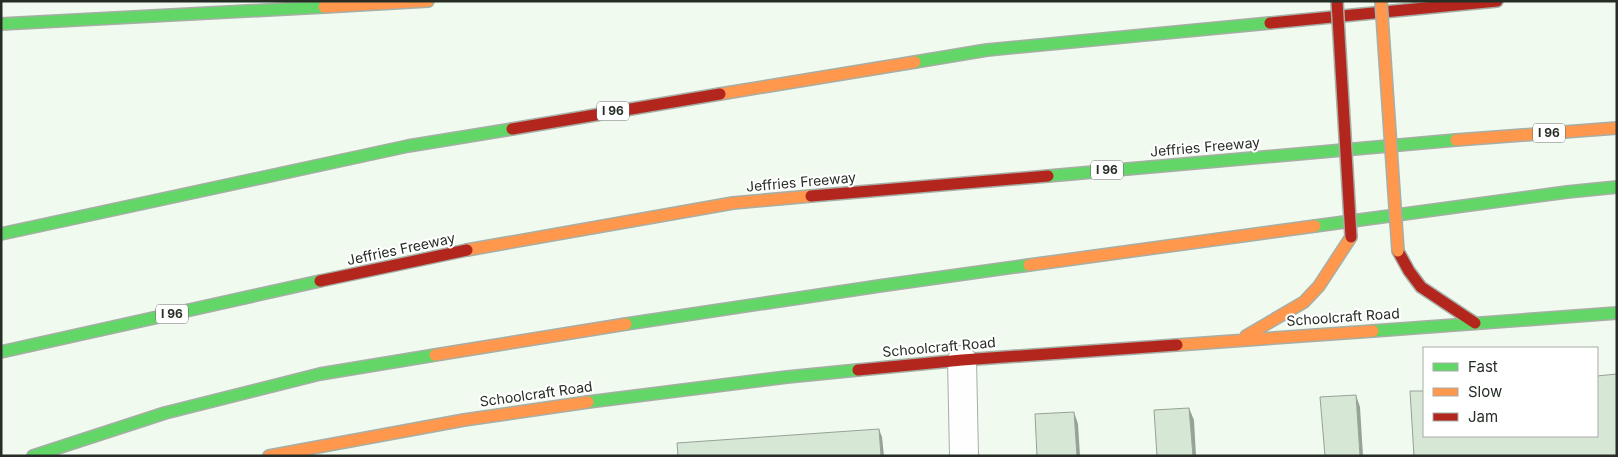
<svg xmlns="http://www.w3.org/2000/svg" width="1618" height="457" viewBox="0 0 1618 457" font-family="Inter,sans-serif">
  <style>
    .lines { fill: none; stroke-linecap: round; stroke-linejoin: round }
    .street-casing { stroke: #a6aea6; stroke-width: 30 }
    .fast-casing { stroke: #a6aea6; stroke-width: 14 }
    .slow-casing { stroke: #a6aea6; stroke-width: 14 }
    .jam-casing { stroke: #a6aea6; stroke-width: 14 }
    .street { stroke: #fdfefd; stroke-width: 28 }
    .fast { stroke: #63d668; stroke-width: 11 }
    .slow { stroke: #ff974d; stroke-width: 11 }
    .jam { stroke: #b3261e; stroke-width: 11 }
    .slow-bridge-casing { stroke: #a6aea6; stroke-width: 14; stroke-linecap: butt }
    .jam-bridge-casing { stroke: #a6aea6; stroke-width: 14; stroke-linecap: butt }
    .slow-bridge { stroke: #ff974d; stroke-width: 11 }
    .jam-bridge { stroke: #b3261e; stroke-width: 11 }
    .shaded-wall { fill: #96a296 }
    .building { fill: #d7e7d6; stroke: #96a296 }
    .labels { text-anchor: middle; stroke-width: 4; stroke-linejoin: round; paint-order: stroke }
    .shield { fill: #fff; stroke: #666c66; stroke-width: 1 }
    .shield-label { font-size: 12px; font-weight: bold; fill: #252d24 }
    .street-label { font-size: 14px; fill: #252d24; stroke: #fff }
  </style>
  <rect width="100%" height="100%" fill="#f0faef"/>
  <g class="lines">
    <g class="street-casing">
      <path id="street" d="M 962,360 L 964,456"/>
    </g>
    <g class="fast-casing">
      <path id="fast" d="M 1,24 L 324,7
        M 915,62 L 987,50 L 1270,23
        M 1048,176 L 1456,140
        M 1315,226 L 1567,192 L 1617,187
        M 1,234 L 408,146 L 512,129
        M 626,324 L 879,286 L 1029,265
        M 1373,331 L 1617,313
        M 1,352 L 320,281
        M 588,402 L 787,377 L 858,370
        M 33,456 L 165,413 L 320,374 L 435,355"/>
    </g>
    <g class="slow-casing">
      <path id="slow" d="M 324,7 L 428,1
        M 720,94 L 915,62
        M 1456,140 L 1617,128
        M 467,250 L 733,203 L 811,196
        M 1029,265 L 1315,226
        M 1246,336 L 1304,302 L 1319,286 L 1351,237
        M 1177,345 L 1373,331
        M 435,355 L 626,324
        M 269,456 L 464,420 L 588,402"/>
    </g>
    <g class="jam-casing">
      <path id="jam" d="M 1270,23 L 1497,1
        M 512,129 L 720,94
        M 811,196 L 1048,176
        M 1398,251 L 1409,271 L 1421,287 L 1475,323
        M 320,281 L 467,250
        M 858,370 L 962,360 L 1177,345"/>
    </g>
    <use href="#street" class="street"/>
    <use href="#fast" class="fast"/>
    <use href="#slow" class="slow"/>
    <use href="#jam" class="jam"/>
    <g class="slow-bridge-casing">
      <path id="slow-bridge" d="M 1381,1 L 1398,251"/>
    </g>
    <g class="jam-bridge-casing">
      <path id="jam-bridge" d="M 1337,1 L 1351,237"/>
    </g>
    <use href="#slow-bridge" class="slow-bridge"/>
    <use href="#jam-bridge" class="jam-bridge"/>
  </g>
  <path class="shaded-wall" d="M 1356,395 L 1360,407 L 1363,456 L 1360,456 Z
    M 1189,408 L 1194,420 L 1196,456 L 1193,456 Z
    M 1074,412 L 1078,424 L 1080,456 L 1077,456 Z
    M 879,429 L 882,437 L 884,456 L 881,456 Z"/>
  <path class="building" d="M 1617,374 L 1617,456 L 1414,456 L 1410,391 L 1424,391 L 1424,436 L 1597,436 L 1597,376 Z
    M 1356,395 L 1360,456 L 1325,456 L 1320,397 Z
    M 1189,408 L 1193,456 L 1157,456 L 1154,410 Z
    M 1074,412 L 1077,456 L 1037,456 L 1035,414 Z
    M 879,429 L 881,456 L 678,456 L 677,443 Z"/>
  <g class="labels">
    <g class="shield">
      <rect x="597" y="101.5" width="32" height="19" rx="4"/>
      <rect x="1533" y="123.5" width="32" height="19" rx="4"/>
      <rect x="1091" y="160.5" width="32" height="19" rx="4"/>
      <rect x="156" y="304.5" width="32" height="19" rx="4"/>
    </g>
    <g class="shield-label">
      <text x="613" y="115">I 96</text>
      <text x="1549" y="137">I 96</text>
      <text x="1107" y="174">I 96</text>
      <text x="172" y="318">I 96</text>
    </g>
    <g class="street-label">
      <text transform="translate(1205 147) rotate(-5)" y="5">Jeffries Freeway</text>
      <text transform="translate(801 182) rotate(-5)" y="5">Jeffries Freeway</text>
      <text transform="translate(401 249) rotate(-12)" y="5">Jeffries Freeway</text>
      <text transform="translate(1343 317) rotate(-4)" y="5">Schoolcraft Road</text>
      <text transform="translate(939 347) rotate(-5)" y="5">Schoolcraft Road</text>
      <text transform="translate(536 394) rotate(-8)" y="5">Schoolcraft Road</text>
    </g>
  </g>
  <rect width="1618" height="457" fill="none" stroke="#252d24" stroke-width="5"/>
  <rect x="1423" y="347" width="175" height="90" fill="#ffffff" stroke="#a8aba7"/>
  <rect x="1433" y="363" width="25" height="8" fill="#63d668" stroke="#a8aba7"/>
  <text x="1468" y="372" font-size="15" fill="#252d24">Fast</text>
  <rect x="1433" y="388" width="25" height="8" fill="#ff974d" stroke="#a8aba7"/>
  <text x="1468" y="397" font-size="15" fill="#252d24">Slow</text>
  <rect x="1433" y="413" width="25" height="8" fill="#b3261e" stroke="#a8aba7"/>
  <text x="1468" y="422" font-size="15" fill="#252d24">Jam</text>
</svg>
